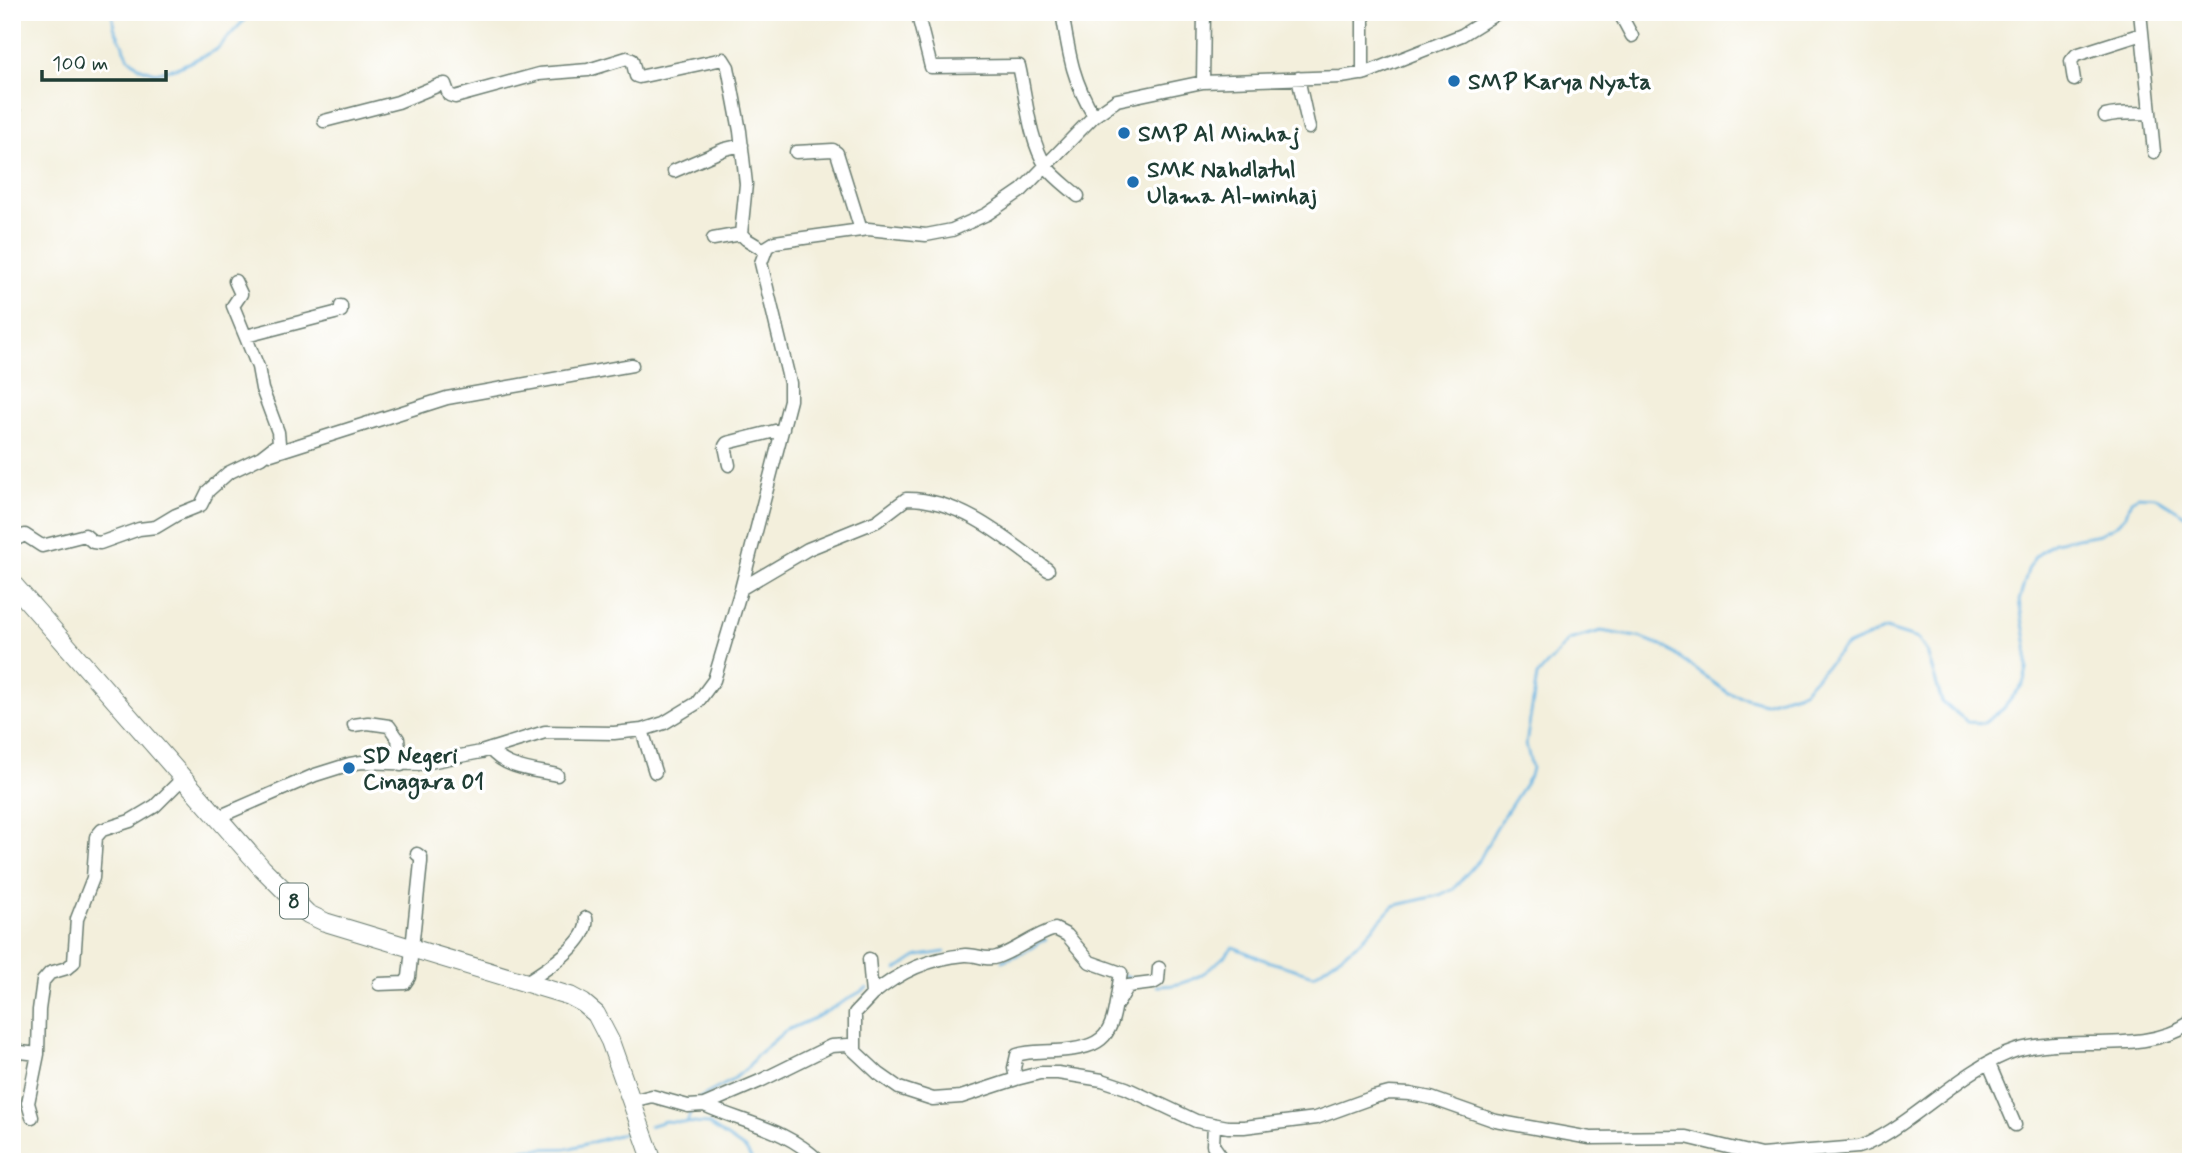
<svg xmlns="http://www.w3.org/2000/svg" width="2203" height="1174" viewBox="0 0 2203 1174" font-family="Mynerve,sans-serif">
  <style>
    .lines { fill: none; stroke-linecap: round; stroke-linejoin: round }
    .stream { stroke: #6bb5e3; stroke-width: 2.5 }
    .minor-casing { stroke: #697b6f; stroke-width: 15 }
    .highway-casing { stroke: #697b6f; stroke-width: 20 }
    .minor { stroke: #fff; stroke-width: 12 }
    .highway { stroke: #fff; stroke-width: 18 }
    .poi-dot { fill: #1f6fb2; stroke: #fff; stroke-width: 2.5 }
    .labels { text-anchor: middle; stroke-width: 7; stroke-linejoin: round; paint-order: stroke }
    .shield { fill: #fff; stroke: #627771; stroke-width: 2 }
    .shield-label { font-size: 21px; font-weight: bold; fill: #1f3d34 }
    .poi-label { font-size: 23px; font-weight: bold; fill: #1f3d34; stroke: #fff; text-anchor: start }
  </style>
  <rect width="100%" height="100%" fill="#fff"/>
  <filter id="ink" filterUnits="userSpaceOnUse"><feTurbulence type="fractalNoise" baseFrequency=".0143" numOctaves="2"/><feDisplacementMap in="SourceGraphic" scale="14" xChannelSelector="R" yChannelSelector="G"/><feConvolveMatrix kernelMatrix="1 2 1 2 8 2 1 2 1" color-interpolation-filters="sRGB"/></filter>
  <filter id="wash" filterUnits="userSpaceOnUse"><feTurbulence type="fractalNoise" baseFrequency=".00686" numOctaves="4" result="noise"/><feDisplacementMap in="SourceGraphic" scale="28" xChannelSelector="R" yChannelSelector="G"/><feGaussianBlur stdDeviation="1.57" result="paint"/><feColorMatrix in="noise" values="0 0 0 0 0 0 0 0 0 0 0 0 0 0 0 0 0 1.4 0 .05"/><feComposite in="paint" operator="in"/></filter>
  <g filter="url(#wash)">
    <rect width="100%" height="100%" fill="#f3efdc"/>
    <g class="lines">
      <path class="stream" d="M 112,12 L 114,27 L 129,58 L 141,68 L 155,73 L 179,67 L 216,50 L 252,12
        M 1002,961 L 1023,953 L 1046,939
        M 897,970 L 918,956 L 945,952
        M 1124,975 L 1137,980
        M 1157,986 C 1190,987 1211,971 1233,947 L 1267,961 L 1314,975 L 1361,941 L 1393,906 L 1440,895 L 1454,888 L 1480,859 L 1495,830 L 1530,776 L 1532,768 L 1526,744 L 1537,676 L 1569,640 L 1601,631 L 1642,638 L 1665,647 L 1728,693 L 1764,703 L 1803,691 L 1844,647 L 1886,629 L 1918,639 L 1927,652 L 1942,702 L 1968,722 L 1984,723 L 2003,709 L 2023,684 L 2027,670 L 2027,646 L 2019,601 L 2028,570 L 2035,557 L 2054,542 L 2100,534 L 2115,526 L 2126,515 L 2131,500 L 2138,496 L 2156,497 L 2191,519
        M 697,1102 L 701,1097 L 731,1081 L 747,1068 L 757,1055 L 785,1031 L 817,1017 L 867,988
        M 687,1123 L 691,1110
        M 649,1126 L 665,1121 L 708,1124 L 746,1150 L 753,1162
        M 142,1162 L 159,1162
        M 436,1162 L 530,1149 L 571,1148 L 636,1130"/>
    </g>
  </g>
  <g filter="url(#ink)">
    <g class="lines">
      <g class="minor-casing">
        <path id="minor" d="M 917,12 L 931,67 L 1019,66 C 1026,96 1029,140 1046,166 C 1054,177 1068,187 1078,196
          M 1062,12 C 1069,54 1072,79 1094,116
          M 1619,12 L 1632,36
          M 2140,12 L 2154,152
          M 1363,74 L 1363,19 L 1367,12
          M 1298,78 L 1309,128
          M 2074,80 L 2071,61 L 2076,55 L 2142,34
          M 1203,82 L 1204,12
          M 12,113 L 14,111
          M 2105,116 C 2121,112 2134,114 2150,113
          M 324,121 L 398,102 L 439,85 L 445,84 L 449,95 L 455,97 L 539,74 L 588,70 L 627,58 L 632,60 L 636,76 L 639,77 L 723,59 L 728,67 L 740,131 L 746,184 L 741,234 L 746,239 L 764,250
          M 796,152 L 833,150 L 837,153 L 861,230
          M 674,171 L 725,149 L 742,145
          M 713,239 L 741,234
          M 246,336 L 335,313 L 341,311 L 341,306
          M 271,454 L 447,398 L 632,365
          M 729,465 L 725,446 L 727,443 L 783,429
          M 12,541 L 25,535 L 42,546 L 85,535 L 93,542 L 100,543 L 139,529 L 156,527 L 176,515 L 201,505 L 208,491 L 228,473 L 261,457 L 279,443 L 278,432 L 262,389 L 258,367 L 233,306 L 241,294 L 235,281
          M 742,588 L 808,549 L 877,521 L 906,499 C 959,498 1007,539 1048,570
          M 354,725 L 368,723 L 389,726 L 398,739 L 401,765
          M 642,730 L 655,772
          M 490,749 C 505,769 534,770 557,775
          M 216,818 L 315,775 L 350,764 L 362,762 L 419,764 L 481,752 L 545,732 L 614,733 L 642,730 L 664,723 L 697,703 L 714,680 L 740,593 L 790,400 L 790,383 L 761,263 L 767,247 L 775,242 L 868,229 L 926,235 L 952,230 L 987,214 L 1022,190 L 1094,116 L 1117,100 L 1203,82 L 1341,77 L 1366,73 L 1462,35 L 1499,12
          M 526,982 C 544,971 591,941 586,918
          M 379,984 L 405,983 L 409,977 L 421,862 L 421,857 L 417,854
          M 872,995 C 899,972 929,958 965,955 C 976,954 986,961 997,957 C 1017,950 1034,935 1055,929 L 1067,935 L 1090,962 L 1121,973 C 1111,1026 1118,1048 1055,1051 C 1042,1052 1029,1051 1017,1055 L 1014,1068 L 1016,1079
          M 1118,1003 L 1128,986 L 1153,983 L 1158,980 L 1159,968
          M 855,1049 L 855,1013 L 872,995 L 869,959
          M 12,1051 L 38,1054
          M 1989,1064 L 2015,1125
          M 632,1101 L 652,1096 L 688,1106 L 704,1105 L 760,1081 L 831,1046 L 848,1045 L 879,1074 L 899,1088 L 933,1099 L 961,1097 L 1016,1079 L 1040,1073 L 1058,1073 L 1102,1080 L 1126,1088 L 1196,1121 L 1228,1127 L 1244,1127 L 1316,1118 L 1374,1097 L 1389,1093 L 1410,1094 L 1431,1098 L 1496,1121 L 1590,1138 L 1686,1137 L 1761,1155 L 1858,1147 L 1867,1144 C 1918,1120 1964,1067 2017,1050 C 2071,1034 2143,1056 2191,1023
          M 704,1105 C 746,1124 786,1128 820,1162
          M 32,1117 L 28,1103 L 38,1054 L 39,1010 L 43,981 L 50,973 L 67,968 L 74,962 L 77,919 L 93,878 L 96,837 L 102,830 L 130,821 L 155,806 L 183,778
          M 1214,1125 L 1213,1145 L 1225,1162"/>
      </g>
      <g class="highway-casing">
        <path id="highway" d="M 12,583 L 262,868 L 308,914 L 325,922 L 570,996 L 583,1003 L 596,1014 L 610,1041 L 653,1162"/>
      </g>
      <use href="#minor" class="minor"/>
      <use href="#highway" class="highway"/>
    </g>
  </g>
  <g class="poi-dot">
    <circle cx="1454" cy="81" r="7"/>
    <circle cx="1124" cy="133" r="7"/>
    <circle cx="1133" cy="182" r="7"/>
    <circle cx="349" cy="768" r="7"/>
  </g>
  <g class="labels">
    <rect class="shield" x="280" y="883.5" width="28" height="35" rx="5"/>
    <g class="shield-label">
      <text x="294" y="908">8</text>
    </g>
    <g class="poi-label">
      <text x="1468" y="89">SMP Karya Nyata</text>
      <text x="1138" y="141">SMP Al Minhaj</text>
      <text x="1147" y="177">SMK Nahdlatul<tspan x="1147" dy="26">Ulama Al-minhaj</tspan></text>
      <text x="363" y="763">SD Negeri<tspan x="363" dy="26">Cinagara 01</tspan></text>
    </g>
  </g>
  <rect width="2203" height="1174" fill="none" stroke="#fff" stroke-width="42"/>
  <path d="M42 70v10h124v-10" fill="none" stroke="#1f3d34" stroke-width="3.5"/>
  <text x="52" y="70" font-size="21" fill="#1f3d34" stroke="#ffffff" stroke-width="5" paint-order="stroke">100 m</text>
</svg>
